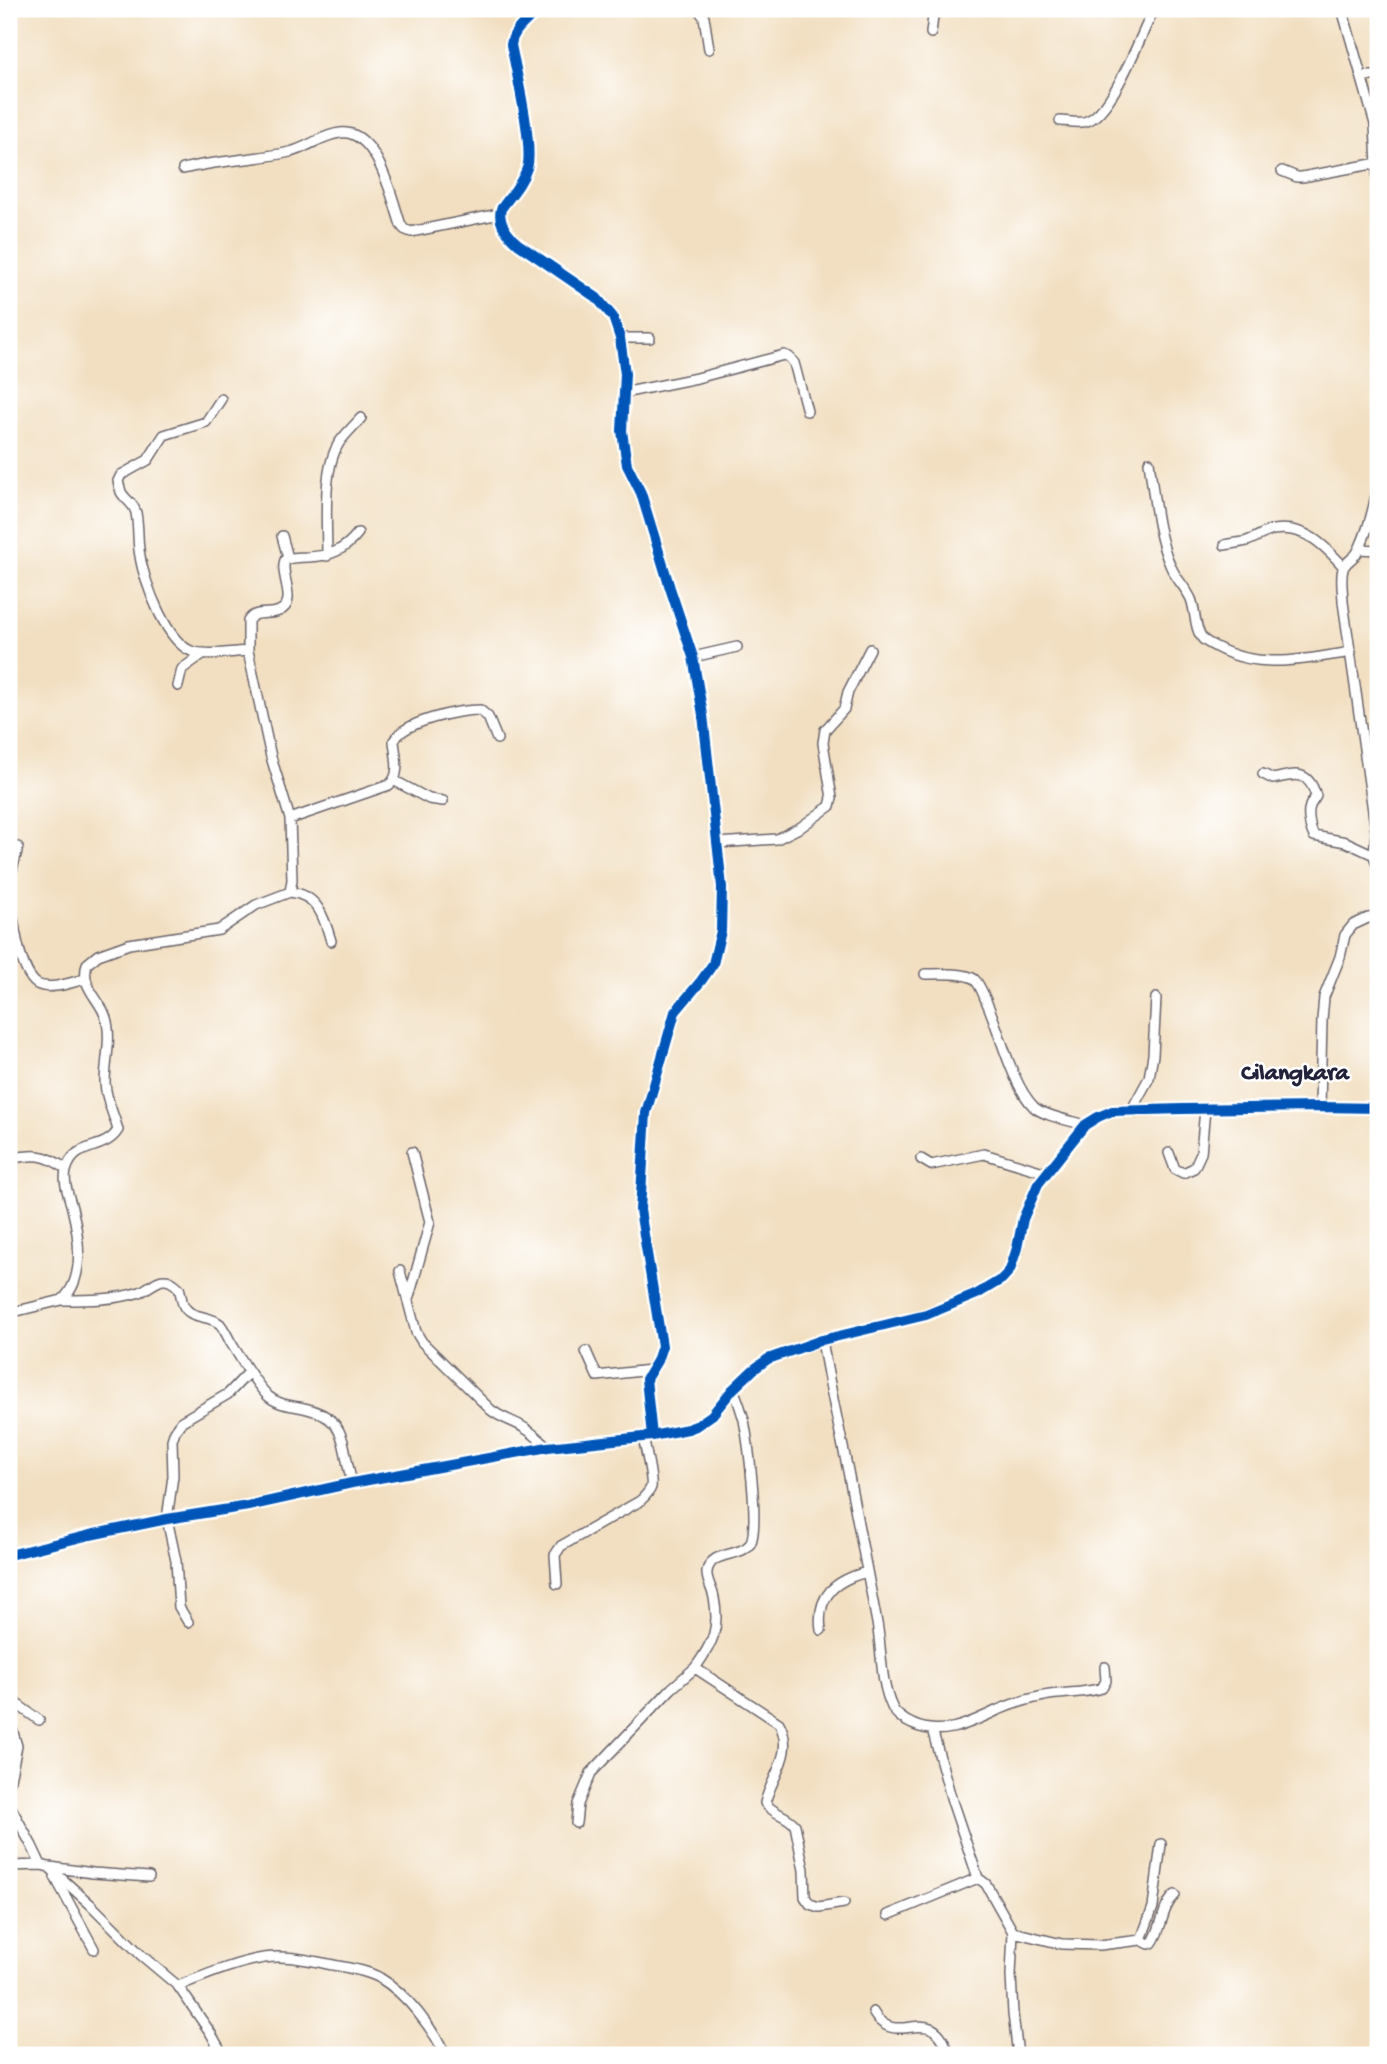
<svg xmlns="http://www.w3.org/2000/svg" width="1387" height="2064" viewBox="0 0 1387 2064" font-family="'Gochi Hand',sans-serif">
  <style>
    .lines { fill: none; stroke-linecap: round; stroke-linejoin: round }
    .street-casing { stroke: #6b646a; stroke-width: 12 }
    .street { stroke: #fff; stroke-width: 9 }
    .cycleway-casing { stroke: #fff; stroke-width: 15 }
    .cycleway { stroke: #0057b8; stroke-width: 10 }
    .labels { text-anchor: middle; stroke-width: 5; stroke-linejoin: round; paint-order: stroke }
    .quarter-label { font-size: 24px; font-weight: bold; fill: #22223b; stroke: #fff }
  </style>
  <rect width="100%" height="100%" fill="#fff"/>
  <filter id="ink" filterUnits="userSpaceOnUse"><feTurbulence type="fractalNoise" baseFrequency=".0143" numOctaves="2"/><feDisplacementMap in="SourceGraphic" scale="14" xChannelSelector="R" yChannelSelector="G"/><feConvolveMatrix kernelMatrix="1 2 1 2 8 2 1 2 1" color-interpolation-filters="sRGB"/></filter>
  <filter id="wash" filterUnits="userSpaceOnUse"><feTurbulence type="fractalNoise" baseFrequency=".00686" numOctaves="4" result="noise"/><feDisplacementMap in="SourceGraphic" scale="28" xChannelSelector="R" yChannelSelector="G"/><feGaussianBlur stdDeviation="1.57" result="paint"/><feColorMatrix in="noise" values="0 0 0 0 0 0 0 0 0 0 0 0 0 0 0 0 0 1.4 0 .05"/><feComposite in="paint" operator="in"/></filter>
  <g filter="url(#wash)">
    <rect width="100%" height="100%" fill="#f2dfc1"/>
  </g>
  <g filter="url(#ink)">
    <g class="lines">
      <g class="street-casing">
        <path id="street" d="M 537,9 C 528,22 513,28 511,45 C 516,70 534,147 527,168 C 522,184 510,196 501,209 C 497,223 508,235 518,244 L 597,298 L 613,317 L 620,338 L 625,374 L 622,431 L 627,465 L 641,493 L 670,588 L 693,657 L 703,715 L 722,887 L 721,931 L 713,964 L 701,981 L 675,1012 L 646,1113 L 640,1210 L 662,1346 L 657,1361 L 646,1379 L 652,1436
          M 698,9 L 704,17 L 709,49
          M 1342,9 L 1375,124 L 1378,187
          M 931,33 L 934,9
          M 1362,76 L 1378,76
          M 1060,121 C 1068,121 1079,124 1087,121 C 1113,112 1141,34 1154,9
          M 183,169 C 218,160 255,160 290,152 C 307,148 322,135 340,133 C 377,128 392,199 401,225 L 404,229 L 411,232 L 499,214
          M 1282,171 L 1297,177 L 1302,177 L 1378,163
          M 620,338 L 650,338
          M 623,393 L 697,378 L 784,355 L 789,357 L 794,363 L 807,411
          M 221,399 L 206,422 L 164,435 L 148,460 L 121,475 L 118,481 C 119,485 120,488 121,492 C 125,500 134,503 136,513 C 139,528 137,542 140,556 C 144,582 167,645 194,652 C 211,656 231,652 248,651
          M 1149,462 C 1154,495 1157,537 1171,567 C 1176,579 1186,588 1191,599 C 1196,612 1194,630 1204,640 C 1208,643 1214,646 1218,648 C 1259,670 1307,659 1351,652
          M 1378,478 C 1377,500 1367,534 1357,553 C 1353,559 1345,562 1343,569 C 1340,579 1343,592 1343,602 L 1376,832 L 1374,855 L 1378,869
          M 282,536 L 288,558
          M 1225,545 C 1232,543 1240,543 1247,541 C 1256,538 1264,532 1273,530 C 1305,525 1324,545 1343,566
          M 1359,549 L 1378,550
          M 327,556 C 327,523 322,470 339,443 C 345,434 354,426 361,418
          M 693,657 L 737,647
          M 178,686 L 182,669 L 204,653
          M 1263,774 L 1273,779 C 1295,774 1308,769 1316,796 C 1314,800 1311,803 1310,806 C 1307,814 1310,829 1314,836 L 1346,842 L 1374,855
          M 395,781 L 429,799 L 443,801
          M 290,819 L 389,785 C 402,775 395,755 394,741 C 403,721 460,710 480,710 L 488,717 L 497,739
          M 718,843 L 777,839 L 801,827 L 830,806 L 832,798 L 823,743 L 825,730 L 844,709 L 848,692 L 870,649
          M 18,847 C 16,856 13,865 11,874 C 8,896 17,971 37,984 C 50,991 72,982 85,979
          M 290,892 C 318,895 324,917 331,941
          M 925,974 C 937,974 965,972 974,979 C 980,984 984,996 987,1003 C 1000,1032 1012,1085 1034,1107 C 1044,1116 1072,1121 1085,1125
          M 1320,1107 L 1322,1020 L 1324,997 L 1340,957 L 1345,935 L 1353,925 L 1368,918 L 1378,917
          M 1131,1111 L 1149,1078 L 1153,1055 L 1156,998
          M 1169,1153 L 1175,1169 L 1183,1173 L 1194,1168 L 1201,1153 L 1205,1109
          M 9,1159 C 34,1154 45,1153 66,1169
          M 921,1159 L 931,1165 L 984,1154 L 1047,1173
          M 400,1271 L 416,1332 L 422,1342 L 491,1410 C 502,1419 515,1421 526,1429 C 534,1434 541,1441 548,1447
          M 409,1297 L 430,1222 L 412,1152
          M 62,1300 C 88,1300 115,1300 140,1292 C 148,1289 157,1279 165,1280 C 170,1280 176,1285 179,1288 C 181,1293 181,1299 183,1304 C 189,1320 209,1314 220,1324 C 224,1329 228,1337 231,1343 C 242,1360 253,1381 268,1396 C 277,1404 288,1405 299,1407 C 349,1416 341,1443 352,1483
          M 9,1313 L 62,1300 C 86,1279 79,1236 72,1208 C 69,1196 63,1183 66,1171 C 74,1140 104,1153 118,1130 C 114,1115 106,1100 105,1083 C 105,1062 112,1038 106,1018 C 100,998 80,988 87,964 L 98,955 L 129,944 L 219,930 L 256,905 L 290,892 L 292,880 L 290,819 L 271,757 L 248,651 L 248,621 C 255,609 268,616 279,611 C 299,603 279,575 285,560 C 292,557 300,557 308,557 C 330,556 344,551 358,533
          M 822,1340 C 829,1384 839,1427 848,1471 C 858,1521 867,1572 877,1623 C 882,1650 880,1682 892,1707 C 895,1714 905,1721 912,1724 C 942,1738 970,1723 998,1710 C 1012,1704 1028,1699 1044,1696 C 1063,1692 1083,1694 1102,1688 L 1106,1681 L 1105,1667
          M 586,1351 L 597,1376 L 650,1370
          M 733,1389 C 738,1399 741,1410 744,1420 C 748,1441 760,1528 750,1544 C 740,1558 710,1550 707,1572 C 706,1580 713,1590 714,1598 C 720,1629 713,1643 695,1668 L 779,1723 C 795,1753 772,1775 765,1803 C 773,1814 787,1815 795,1825 L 804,1870 L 805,1897 L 810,1904 L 819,1907 L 844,1903
          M 9,1555 L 90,1535 L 167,1519 L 248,1506 L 352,1483 L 548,1447 L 652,1436 L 688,1429 L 696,1426 L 712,1415 L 733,1389 L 753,1370 L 768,1359 L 822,1340 L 926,1315 L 977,1294 L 1002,1279 L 1010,1270 L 1017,1248 L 1023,1219 L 1038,1184 L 1085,1125 L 1098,1117 L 1112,1111 L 1183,1109 L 1320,1107 L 1378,1108
          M 557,1584 L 555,1555 L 561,1546 L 640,1501 C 644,1497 649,1493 651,1487 C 653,1479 645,1448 643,1437
          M 188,1622 L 179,1607 L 176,1561 L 167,1519 L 173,1476 L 172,1440 L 175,1431 L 182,1421 L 228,1394 L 249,1372
          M 821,1630 C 816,1595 836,1580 867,1572
          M 9,1694 L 14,1702 L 39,1720
          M 9,1719 L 17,1746 L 9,1784
          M 932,1729 L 952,1801 L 978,1878 L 986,1884 L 1013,1932 L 1011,1975 L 1013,2014 L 1018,2055
          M 9,1804 L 32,1846 L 41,1865 L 49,1867 L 90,1904 L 141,1955 L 178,1986 L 210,2032 L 223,2055
          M 576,1823 L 578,1804 L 591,1773 L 671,1689 L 695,1668
          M 9,1866 L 41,1865
          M 50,1867 L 93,1873 L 149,1877
          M 55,1877 L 94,1949
          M 888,1915 L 978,1878
          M 1013,1932 L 1062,1944 L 1100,1945 L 1141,1940 L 1149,1944 L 1152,1943 C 1163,1928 1161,1908 1175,1895
          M 1141,1940 L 1153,1907 L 1161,1844
          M 178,1986 C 206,1975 234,1963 264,1958 C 284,1955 303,1959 323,1963 C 341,1967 364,1969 380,1978 C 407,1994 432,2028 446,2055
          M 873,2012 C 875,2015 877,2019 880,2021 C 903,2043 934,2002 949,2055"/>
      </g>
      <use href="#street" class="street"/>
      <g class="cycleway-casing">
        <path id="cycleway" d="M 537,9 C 528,22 513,28 511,45 C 516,70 534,147 527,168 C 522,184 510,196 501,209 C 497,223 508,235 518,244 L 597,298 L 613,317 L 620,338 L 625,374 L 622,431 L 627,465 L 641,493 L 670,588 L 693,657 L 703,715 L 722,887 L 721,931 L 713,964 L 701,981 L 675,1012 L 646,1113 L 640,1210 L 662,1346 L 657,1361 L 646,1379 L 652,1436
          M 9,1555 L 90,1535 L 167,1519 L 248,1506 L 352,1483 L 548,1447 L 652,1436 L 688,1429 L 696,1426 L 712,1415 L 733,1389 L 753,1370 L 768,1359 L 822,1340 L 926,1315 L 977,1294 L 1002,1279 L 1010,1270 L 1017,1248 L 1023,1219 L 1038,1184 L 1085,1125 L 1098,1117 L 1112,1111 L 1183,1109 L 1320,1107 L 1378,1108"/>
      </g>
      <use href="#cycleway" class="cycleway"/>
    </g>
  </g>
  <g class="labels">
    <g class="quarter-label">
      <text x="1295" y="1079">Cilangkara</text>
    </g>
  </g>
  <rect width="1387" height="2064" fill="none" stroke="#fff" stroke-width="35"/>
</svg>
